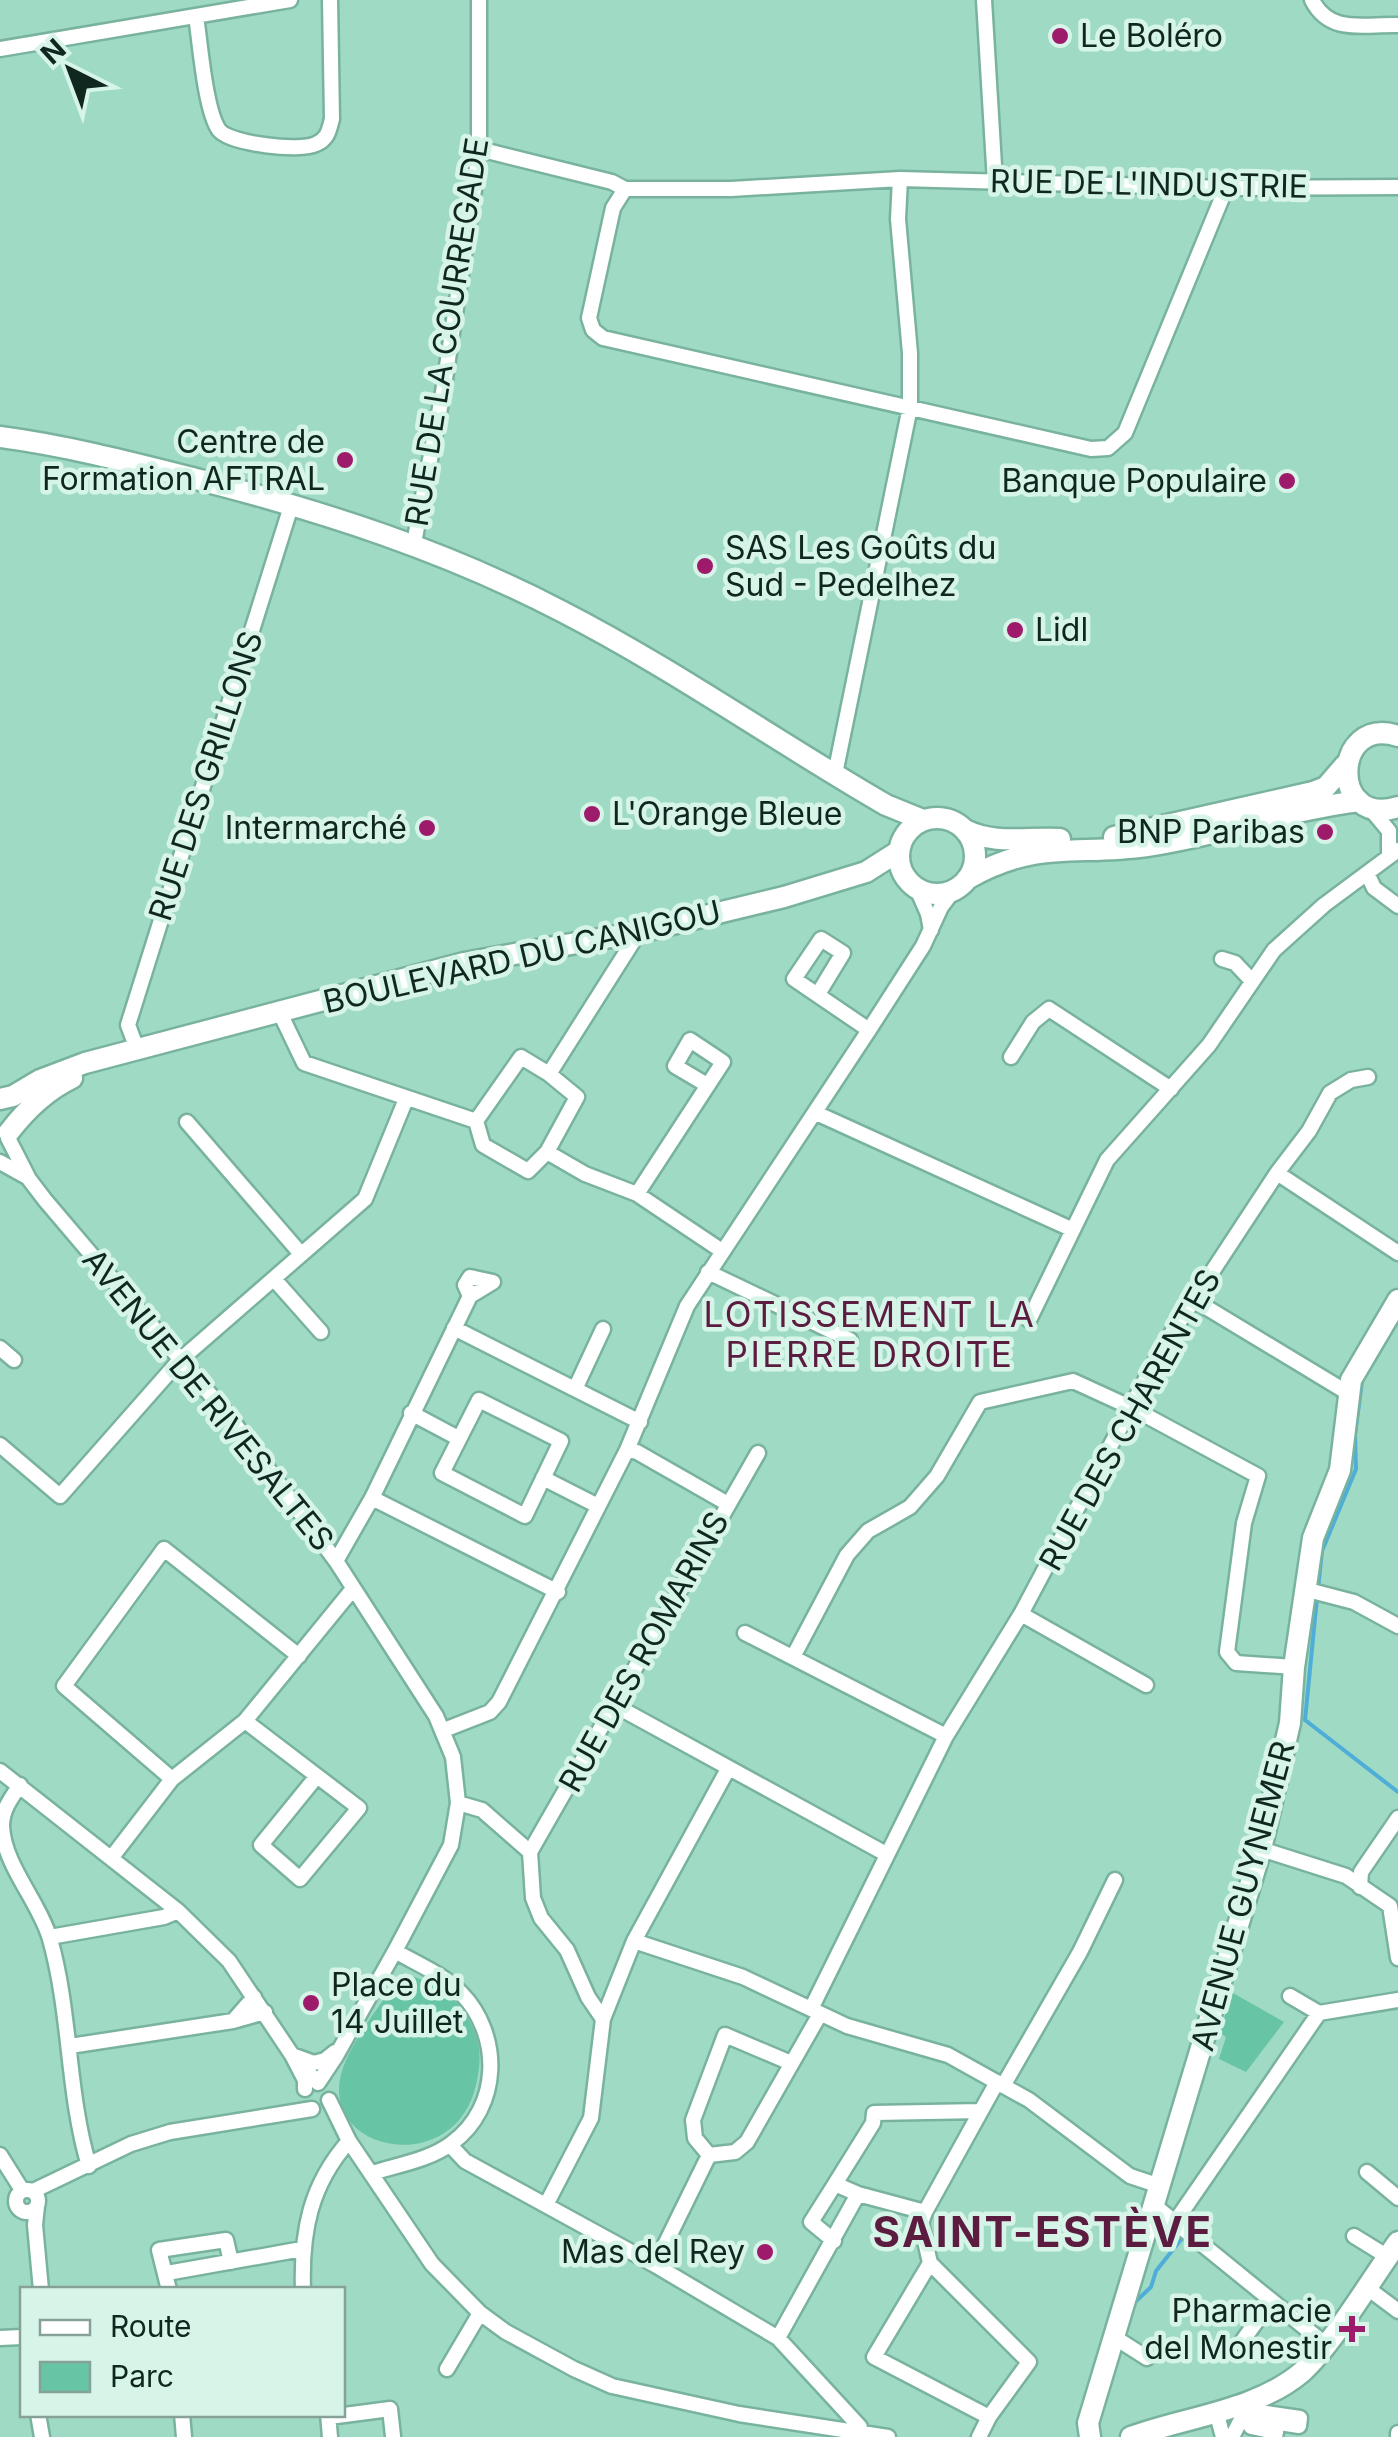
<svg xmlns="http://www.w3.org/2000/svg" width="1398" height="2437" viewBox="0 0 1398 2437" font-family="Inter,sans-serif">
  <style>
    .green { fill: #67c4a4 }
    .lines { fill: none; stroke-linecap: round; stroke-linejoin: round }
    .stream { stroke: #4eaed8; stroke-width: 4 }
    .street-casing { stroke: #79b39e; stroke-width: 19 }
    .secondary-casing { stroke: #79b39e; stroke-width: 25 }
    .street { stroke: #fff; stroke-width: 14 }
    .secondary { stroke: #fff; stroke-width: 20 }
    .poi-dot { fill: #9e1a6b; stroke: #d6f4e8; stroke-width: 4 }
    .labels { text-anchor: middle; stroke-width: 9; stroke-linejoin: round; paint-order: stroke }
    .poi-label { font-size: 32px; fill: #0f271f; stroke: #d6f4e8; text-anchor: end }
    .street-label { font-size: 32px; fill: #0f271f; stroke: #d6f4e8 }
    .neighbourhood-label { font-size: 35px; letter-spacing: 2.5px; fill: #5b1c3f; stroke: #d6f4e8 }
    .district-label { font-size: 42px; font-weight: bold; letter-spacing: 2.5px; fill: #5b1c3f; stroke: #d6f4e8 }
  </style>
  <rect width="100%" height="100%" fill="#9edac4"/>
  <path class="green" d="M 402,1973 C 439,1984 460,1996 475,2033 C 482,2050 480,2068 476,2085 C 455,2179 317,2153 342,2071 C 352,2039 384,2001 402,1973 Z
    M 1233,1993 L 1284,2022 L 1246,2072 L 1219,2059 L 1226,2037 L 1219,2032 Z"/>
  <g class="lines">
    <path class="stream" d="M 1318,1589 L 1322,1551 L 1356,1469 L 1355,1435 L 1362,1381 L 1398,1320
      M 1317,1598 L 1305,1720 L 1398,1792
      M 1133,2304 L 1151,2287 L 1156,2271 L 1183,2237"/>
    <g class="street-casing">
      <path id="street" d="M 984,0 L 995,182
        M 1312,0 C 1330,35 1363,24 1398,25
        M 196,16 C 200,42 205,110 219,130 C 230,144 300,152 316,144 C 328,139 329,130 332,119 L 330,0
        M 0,49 L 290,0
        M 479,149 L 612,182 L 625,189 L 731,189 L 900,179 L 898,219 L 910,353 L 910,407 L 835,774
        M 900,179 L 1226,188 L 1398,187
        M 625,189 L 613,208 L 589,318 L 593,330 L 603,338 L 1091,449 L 1108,448 L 1125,433 L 1226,188
        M 414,543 L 443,392 L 475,183 L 479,149 L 479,0
        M 1369,807 L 1389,831 L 1389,856
        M 1367,873 L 1374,888 L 1398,906
        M 917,889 L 928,914 L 931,930
        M 1222,959 L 1235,963 L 1252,981
        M 818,994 L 843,953 L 821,939 L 794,979 L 869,1030
        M 280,1013 L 304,1063 L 476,1121
        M 137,1049 L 128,1025 L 292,503
        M 521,1057 L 549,1074 L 577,1097 L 547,1152 L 528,1171 L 483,1145 L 476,1121 Z
        M 1011,1057 L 1033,1022 L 1049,1009 L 1171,1089
        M 549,1074 L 639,932
        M 816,1113 L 1071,1229
        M 187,1122 L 301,1254
        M 8,1138 L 29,1179 L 45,1200 L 231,1419 L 336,1561 L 436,1716 L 453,1757 L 458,1803 L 451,1845 L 395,1951 L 336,2056 L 318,2083 L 292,2055 L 305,2080 L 305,2089
        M 547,1152 L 585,1174 L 637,1194 L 722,1251
        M 0,1162 L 25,1176
        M 1277,1173 L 1398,1253
        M 637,1194 L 723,1062 L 690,1040 L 675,1066 L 707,1085
        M 708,1272 L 850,1340
        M 470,1277 L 493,1282 L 470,1296 L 465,1285 Z
        M 274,1279 L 321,1332
        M 1194,1300 L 1348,1393
        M 1029,1320 L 1107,1160 L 1209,1045 L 1274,950 L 1324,905 L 1398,850
        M 454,1328 L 640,1422
        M 0,1348 L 14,1360
        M 576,1387 L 603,1329
        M 479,1400 L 561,1441 L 525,1516 L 442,1473 Z
        M 411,1413 L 458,1438
        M 0,1445 L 60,1496 L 179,1361 L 365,1199 L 406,1099
        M 627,1450 L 637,1452 L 728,1504
        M 543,1478 L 598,1506
        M 372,1498 L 558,1592
        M 336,1561 L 372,1498 L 470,1296
        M 1304,1589 L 1354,1602 L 1398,1626
        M 1021,1614 L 1146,1685
        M 745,1633 L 946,1736
        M 793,1657 L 847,1555 L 868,1531 L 910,1507 L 937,1476 L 980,1402 L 1073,1381 L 1132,1408 L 1258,1476 L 1244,1523 L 1227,1652 L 1236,1663 L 1294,1667
        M 616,1706 L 886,1854
        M 245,1721 L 359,1808 L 300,1879 L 261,1845 L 317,1776
        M 444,1730 L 490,1712 L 499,1702 L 627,1450 L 687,1306 L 869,1030 L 923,946 L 941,907 L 953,891
        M 0,1771 L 178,1911 L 229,1961 L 292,2055 L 314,2063 L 325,2060 L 335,2052
        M 172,1779 L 64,1686 L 164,1549 L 299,1656
        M 20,1785 C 11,1798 2,1810 2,1826 C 4,1866 39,1901 50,1939 C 71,2013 67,2093 89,2166
        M 458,1803 L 482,1810 L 530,1852 L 533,1898 L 541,1918 L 567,1950 L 588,1997 L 603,2019
        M 1261,1849 L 1346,1876 L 1390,1906 L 1398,1958
        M 530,1852 L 758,1453
        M 112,1857 L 172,1779 L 245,1721 L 352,1590
        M 1360,1887 L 1361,1872 L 1398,1818
        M 50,1937 L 164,1917 L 178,1911
        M 634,1941 L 743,1977 L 847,2026 L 948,2055 L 1029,2100 L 1130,2176 L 1160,2186
        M 1290,1996 L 1319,2013
        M 254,1997 L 233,2021 L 265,2012
        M 811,2009 L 946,1736 L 1021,1614 L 1164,1345 L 1277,1173 L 1309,1131 L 1330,1093 L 1351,1080 L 1368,1077
        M 70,2046 L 233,2021
        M 1003,2086 L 1080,1952 L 1115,1880
        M 329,2100 L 349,2141 L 432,2264 L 480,2313 L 506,2332 L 574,2369 L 612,2386 L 739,2414 L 888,2437
        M 450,2145 L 465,2161 L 655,2265 L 778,2338 L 860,2427 L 851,2434
        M 0,2155 L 22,2190
        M 709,2155 L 695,2138 L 693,2120 L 725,2035 L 791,2063
        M 1367,2172 L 1398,2198
        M 372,2173 C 397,2165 430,2160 452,2143 C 501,2107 502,2035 461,1993 C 443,1974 417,1964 395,1951
        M16 2201a11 11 0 1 1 22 0a11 11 0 1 1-22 0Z
        M 33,2191 L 131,2144 L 170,2132 L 312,2109
        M 858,2194 L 925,2212
        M 546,2205 L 591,2118 L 603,2019 L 634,1941 L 728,1769
        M 37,2206 L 35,2225 L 41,2290
        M 1155,2206 L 1325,2344
        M 1175,2222 L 1319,2013 L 1398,2000
        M 1354,2236 L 1388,2257
        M 834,2241 L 811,2222 L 835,2184
        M 930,2263 L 874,2357 L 989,2417 L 979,2437
        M 930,2263 L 1029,2362 L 989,2417
        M 930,2263 L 921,2223 L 925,2212 L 997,2082
        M 655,2265 L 709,2155 L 735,2152 L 747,2142 L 820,2014
        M 167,2273 L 302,2249
        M 1366,2287 L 1398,2311
        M 169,2290 L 159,2250 L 226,2240 L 231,2262
        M 303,2290 C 301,2232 310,2185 349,2141
        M 1114,2337 L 1147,2358
        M 0,2338 L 22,2337
        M 778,2338 L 858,2194 L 835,2184 L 873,2123 L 874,2113 L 981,2111
        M 1241,2343 L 1271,2301
        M 447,2369 L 480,2313
        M 1216,2411 L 1223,2437
        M 38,2414 L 42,2437
        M 182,2414 L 184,2437
        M 328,2414 L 330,2437
        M 329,2417 L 390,2409 L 393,2436
        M 1398,2433 L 1398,2436
        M 1232,2437 L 1246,2410 L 1254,2406 L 1260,2412 L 1300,2418 L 1299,2426 L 1252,2419 L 1251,2427 L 1276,2432 L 1275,2437"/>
    </g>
    <g class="secondary-casing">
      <path id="secondary" d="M 0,437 C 68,446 133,463 200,480 C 325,512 446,551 561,611 C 674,669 777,742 886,805 L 923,820
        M 1398,736 C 1332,714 1329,829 1398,807
        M899 856a38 38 0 1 1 76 0a38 38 0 1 1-76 0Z
        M 965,830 C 995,845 1027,837 1060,839
        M 1114,837 L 1313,792 L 1326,787 L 1345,765
        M 967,879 C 1037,839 1075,856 1147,846 C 1218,836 1287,810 1359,801
        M 0,1099 L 13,1096 L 40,1080 L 85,1063 L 464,963 L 639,932 L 784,897 L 866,872 L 899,851
        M 9,1132 C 26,1110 47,1090 72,1078
        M 1090,2437 L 1088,2423 L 1261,1849 L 1290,1723 L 1294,1667 L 1313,1538 L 1340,1470 L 1351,1380 L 1398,1300
        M 1131,2437 C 1185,2417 1256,2411 1302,2372 C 1333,2344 1372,2278 1398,2242"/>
    </g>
    <use href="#street" class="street"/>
    <use href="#secondary" class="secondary"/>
  </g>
  <g class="poi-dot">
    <circle cx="1060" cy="36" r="10"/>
    <circle cx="345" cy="460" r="10"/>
    <circle cx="1287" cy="481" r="10"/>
    <circle cx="705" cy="566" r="10"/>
    <circle cx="1015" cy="630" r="10"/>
    <circle cx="592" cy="814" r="10"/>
    <circle cx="427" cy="828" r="10"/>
    <circle cx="1325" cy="832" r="10"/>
    <circle cx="311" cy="2003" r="10"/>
    <circle cx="765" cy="2252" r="10"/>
    <path d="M1347 2314h10v10h10v10h-10v10h-10v-10h-10v-10h10z"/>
  </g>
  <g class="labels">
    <g class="poi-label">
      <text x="1080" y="47" text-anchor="start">Le Boléro</text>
      <text x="325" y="453">Centre de<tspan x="325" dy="37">Formation AFTRAL</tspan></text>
      <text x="1267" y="492">Banque Populaire</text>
      <text x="725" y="559" text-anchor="start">SAS Les Goûts du<tspan x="725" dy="37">Sud - Pedelhez</tspan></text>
      <text x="1035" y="641" text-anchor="start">Lidl</text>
      <text x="612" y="825" text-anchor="start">L'Orange Bleue</text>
      <text x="407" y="839">Intermarché</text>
      <text x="1305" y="843">BNP Paribas</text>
      <text x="331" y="1996" text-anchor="start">Place du<tspan x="331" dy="37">14 Juillet</tspan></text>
      <text x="745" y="2263">Mas del Rey</text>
      <text x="1332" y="2322">Pharmacie<tspan x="1332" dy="37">del Monestir</tspan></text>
    </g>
    <g class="street-label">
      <text transform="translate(1149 184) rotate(1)" y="11">RUE DE L'INDUSTRIE</text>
      <text transform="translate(447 332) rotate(-81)" y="11">RUE DE LA COURREGADE</text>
      <text transform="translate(206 776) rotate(-72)" y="11">RUE DES GRILLONS</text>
      <text transform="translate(522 957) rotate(-13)" y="11">BOULEVARD DU CANIGOU</text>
      <text transform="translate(208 1400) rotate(51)" y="11">AVENUE DE RIVESALTES</text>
      <text transform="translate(1130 1420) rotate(-61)" y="11">RUE DES CHARENTES</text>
      <text transform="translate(644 1652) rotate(-61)" y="11">RUE DES ROMARINS</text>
      <text transform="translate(1243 1896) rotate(-75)" y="11">AVENUE GUYNEMER</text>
    </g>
    <g class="neighbourhood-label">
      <text x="870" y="1327">LOTISSEMENT LA<tspan x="870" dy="40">PIERRE DROITE</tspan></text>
    </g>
    <g class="district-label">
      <text x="1043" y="2247">SAINT-ESTÈVE</text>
    </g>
  </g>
  <rect x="20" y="2287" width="325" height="130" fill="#d6f4e8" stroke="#86a298" stroke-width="2.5"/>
  <rect x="40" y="2320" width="50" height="15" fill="#ffffff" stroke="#86a298" stroke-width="2.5"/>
  <text x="110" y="2337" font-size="30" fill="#0f271f">Route</text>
  <rect x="40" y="2362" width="50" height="30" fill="#67c4a4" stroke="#86a298" stroke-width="2.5"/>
  <text x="110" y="2387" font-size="30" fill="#0f271f">Parc</text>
  <g transform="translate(70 70) rotate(318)" stroke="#d6f4e8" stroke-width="8" paint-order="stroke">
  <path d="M0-8L18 38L0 25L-18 38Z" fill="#0f271f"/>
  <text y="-15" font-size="28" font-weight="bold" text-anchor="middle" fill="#0f271f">N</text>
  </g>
</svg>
